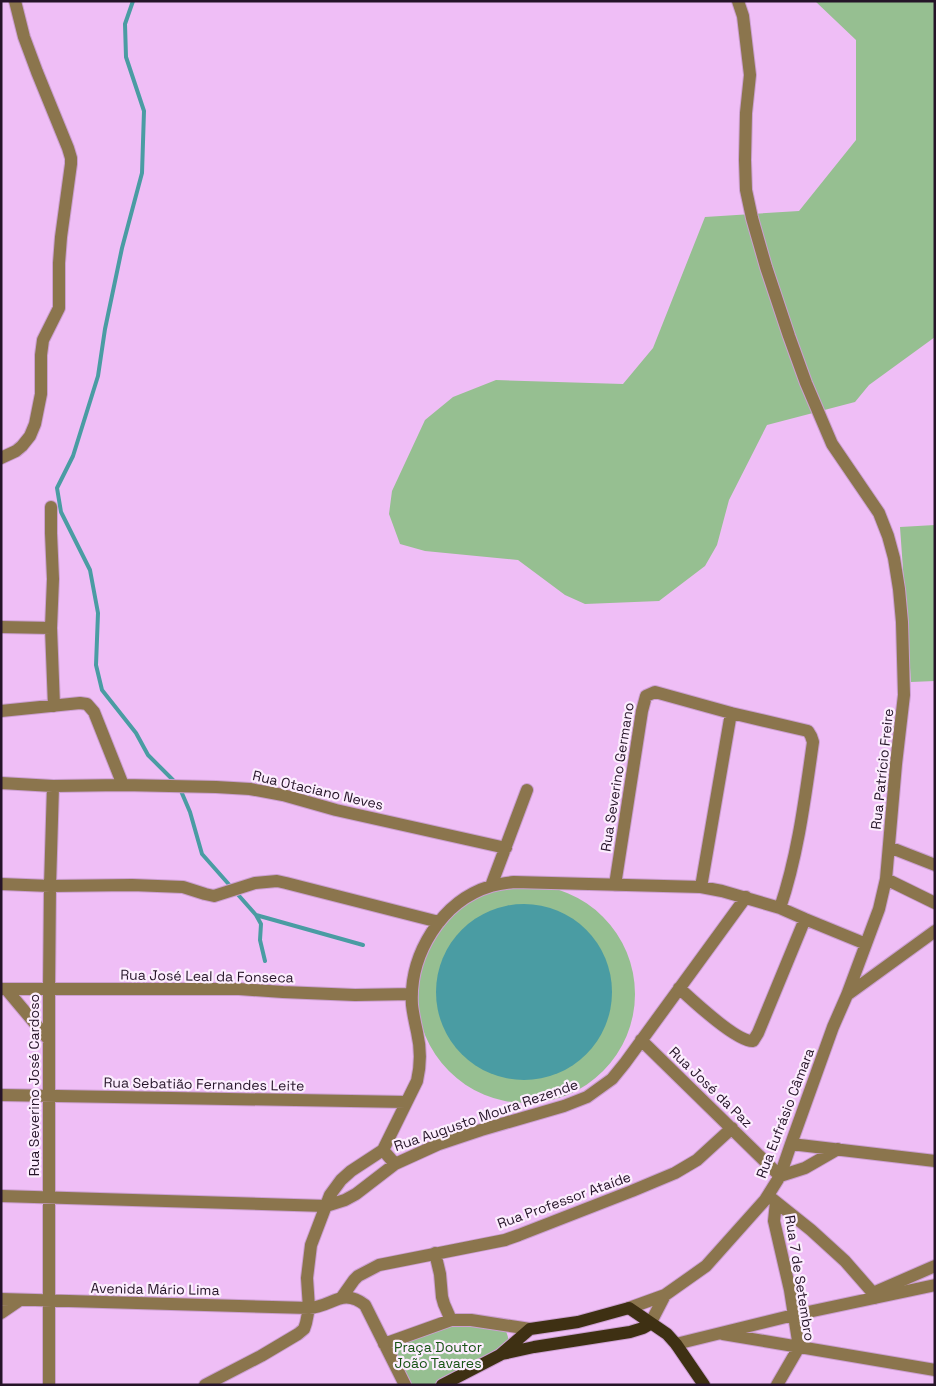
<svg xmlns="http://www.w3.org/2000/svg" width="936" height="1386" viewBox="0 0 936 1386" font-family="'Space Grotesk',sans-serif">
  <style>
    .green { fill: #96bf91 }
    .water { fill: #4a9ca3 }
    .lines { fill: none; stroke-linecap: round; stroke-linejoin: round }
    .stream { stroke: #4a9ca3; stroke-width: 4 }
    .minor-casing { stroke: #cb9fd1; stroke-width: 14 }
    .major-casing { stroke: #cb9fd1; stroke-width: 14 }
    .minor { stroke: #8b754d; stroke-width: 12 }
    .major { stroke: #3e3013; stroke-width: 12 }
    .labels { text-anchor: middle; stroke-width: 4.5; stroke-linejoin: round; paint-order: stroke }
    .street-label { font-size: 14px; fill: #251428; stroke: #fcedfe }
    .park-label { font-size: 14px; fill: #175214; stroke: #fcedfe }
  </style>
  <rect width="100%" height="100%" fill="#efbef6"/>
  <path class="green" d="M 815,1 L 935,1 L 935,337 L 869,385 L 855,402 L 767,425 L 729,500 L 717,545 L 705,566 L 659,601 L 585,604 L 565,595 L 518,560 L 425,551 L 400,544 L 389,514 L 392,491 L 425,420 L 453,397 L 496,380 L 623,384 L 653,348 L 705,217 L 799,211 L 856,140 L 856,40 Z
    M 935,525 L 935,681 L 911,682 L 900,527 Z
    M417 994a109 109 0 1 1 218 0a109 109 0 1 1-218 0Z
    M 451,1320 L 506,1331 L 508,1337 L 508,1344 L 442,1385 L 405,1385 L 384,1344 Z"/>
  <path class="water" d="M436 992a88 88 0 1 1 176 0a88 88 0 1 1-176 0Z"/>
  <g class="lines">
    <path class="stream" d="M 133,1 L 125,24 L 126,57 L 144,111 L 142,173 L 122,248 L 105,329 L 98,376 L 73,456 L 57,488 L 61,512 L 90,570 L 98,613 L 96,665 L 102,690 L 136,733 L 148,755 L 176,783
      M 181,791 L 190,812 L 202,854 L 256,915 L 363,945
      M 256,915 L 261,924 L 260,940 L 265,961"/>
    <g class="minor-casing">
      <path id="minor" d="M 1,458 L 16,451 L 22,446 L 30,436 L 35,424 L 41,394 L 41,355 L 43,340 L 59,308 L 59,263 L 61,237 L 71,164 L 71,158 L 68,148 L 37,72 L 24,37 L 15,1
        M 51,507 L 51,533 L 53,579 L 51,628 L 54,706
        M 1,627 L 51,628
        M 1,711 L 80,703 L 87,704 L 94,712 L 123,785
        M 1,783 L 53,786 L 123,785 L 216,787 L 250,789 L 283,795 L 336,810 L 506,848
        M 889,847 L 935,865
        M 886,879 L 935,903
        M 1,884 L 50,886 L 132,885 L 183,887 L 205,894 L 214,896 L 255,883 L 277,881 L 286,883 L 439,922
        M 615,885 L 642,711 L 646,696 L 655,692 L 731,713 L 808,731 L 811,736 L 813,742 C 805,798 798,855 780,908
        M 491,886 L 527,790
        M 701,887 L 731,713
        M 679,988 C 692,1000 737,1042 753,1041 L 758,1033 L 805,919
        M 1,989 L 239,989 L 283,992 L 355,995 L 412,994
        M 6,989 L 49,1040
        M 847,995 L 935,931
        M 641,1040 L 780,1176 L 805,1168 L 838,1149
        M 1,1095 L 406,1102
        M 791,1144 L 935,1161
        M 383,1150 L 395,1164 L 439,1144 L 481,1130 L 564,1106 L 587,1097 L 612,1079 L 625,1063 L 746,897
        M 1,1196 L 326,1206 L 345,1200 L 356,1194 L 395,1164
        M 771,1198 L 811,1230 L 845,1261 L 873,1293 L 875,1298
        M 776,1202 L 774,1221 L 790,1290 L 799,1347 L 777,1385
        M 435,1253 L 440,1274 L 442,1297 L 444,1304 L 451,1320
        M 873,1293 L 935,1266
        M 342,1297 L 354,1280 L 358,1276 L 379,1265 L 505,1240 L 519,1235 L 632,1191 L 675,1173 L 697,1160 L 732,1128
        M 1,1299 L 309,1308 C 332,1307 342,1287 365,1305 L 405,1385
        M 629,1308 L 665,1295 L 706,1266 L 765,1200 L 780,1176 L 791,1144 L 833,1027 L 847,995 L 879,909 L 886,879 L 896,764 L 904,695 L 902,622 L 899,589 L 894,558 L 888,536 L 879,513 L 832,444 L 806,383 L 789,336 L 766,267 L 752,218 L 746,190 L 745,160 L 746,113 L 750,75 L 743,16 L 738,1
        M 1,1313 L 20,1300
        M 650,1324 L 665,1295
        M 723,1334 L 935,1370
        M 384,1344 L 451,1320 L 471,1320 L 530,1329
        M 676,1344 L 794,1315 L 935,1285
        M 49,1385 L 49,989 L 50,886 L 53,786
        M 205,1385 L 261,1356 L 298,1334 L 304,1329 L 306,1323 L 309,1308 L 307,1278 L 311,1245 L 330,1195 L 341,1180 L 351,1171 L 383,1150 L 417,1081 C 421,1064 421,1049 417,1032 C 415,1023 413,1014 412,1005 C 409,955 441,901 491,886 C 499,884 506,883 514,882 L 701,887 L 722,891 L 780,908 L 805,919 L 866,944"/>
    </g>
    <g class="major-casing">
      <path id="major" d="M 502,1354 L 534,1347 L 630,1332 L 643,1328 L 650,1324
        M 442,1385 L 500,1355 L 530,1329 L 578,1322 L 629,1308 L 667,1334 L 676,1344 L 704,1385"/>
    </g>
    <use href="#minor" class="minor"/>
    <use href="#major" class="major"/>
  </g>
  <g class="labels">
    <g class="street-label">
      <text transform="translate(882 769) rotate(-84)" y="5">Rua Patrício Freire</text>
      <text transform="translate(617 777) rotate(-81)" y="5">Rua Severino Germano</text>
      <text transform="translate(318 790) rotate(13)" y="5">Rua Otaciano Neves</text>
      <text transform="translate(207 976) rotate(1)" y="5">Rua José Leal da Fonseca</text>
      <text transform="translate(204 1084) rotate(1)" y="5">Rua Sebatião Fernandes Leite</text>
      <text transform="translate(34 1085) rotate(-90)" y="5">Rua Severino José Cardoso</text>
      <text transform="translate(711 1087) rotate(44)" y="5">Rua José da Paz</text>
      <text transform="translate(785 1113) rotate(-69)" y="5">Rua Eufrásio Câmara</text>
      <text transform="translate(486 1115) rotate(-19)" y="5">Rua Augusto Moura Rezende</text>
      <text transform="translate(564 1200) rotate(-20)" y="5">Rua Professor Ataíde</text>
      <text transform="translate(800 1278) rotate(81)" y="5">Rua 7 de Setembro</text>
      <text transform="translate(155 1289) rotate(1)" y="5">Avenida Mário Lima</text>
    </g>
    <g class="park-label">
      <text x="438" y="1352">Praça Doutor<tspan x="438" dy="16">João Tavares</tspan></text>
    </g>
  </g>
  <rect width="936" height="1386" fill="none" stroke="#251428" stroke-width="5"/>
</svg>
